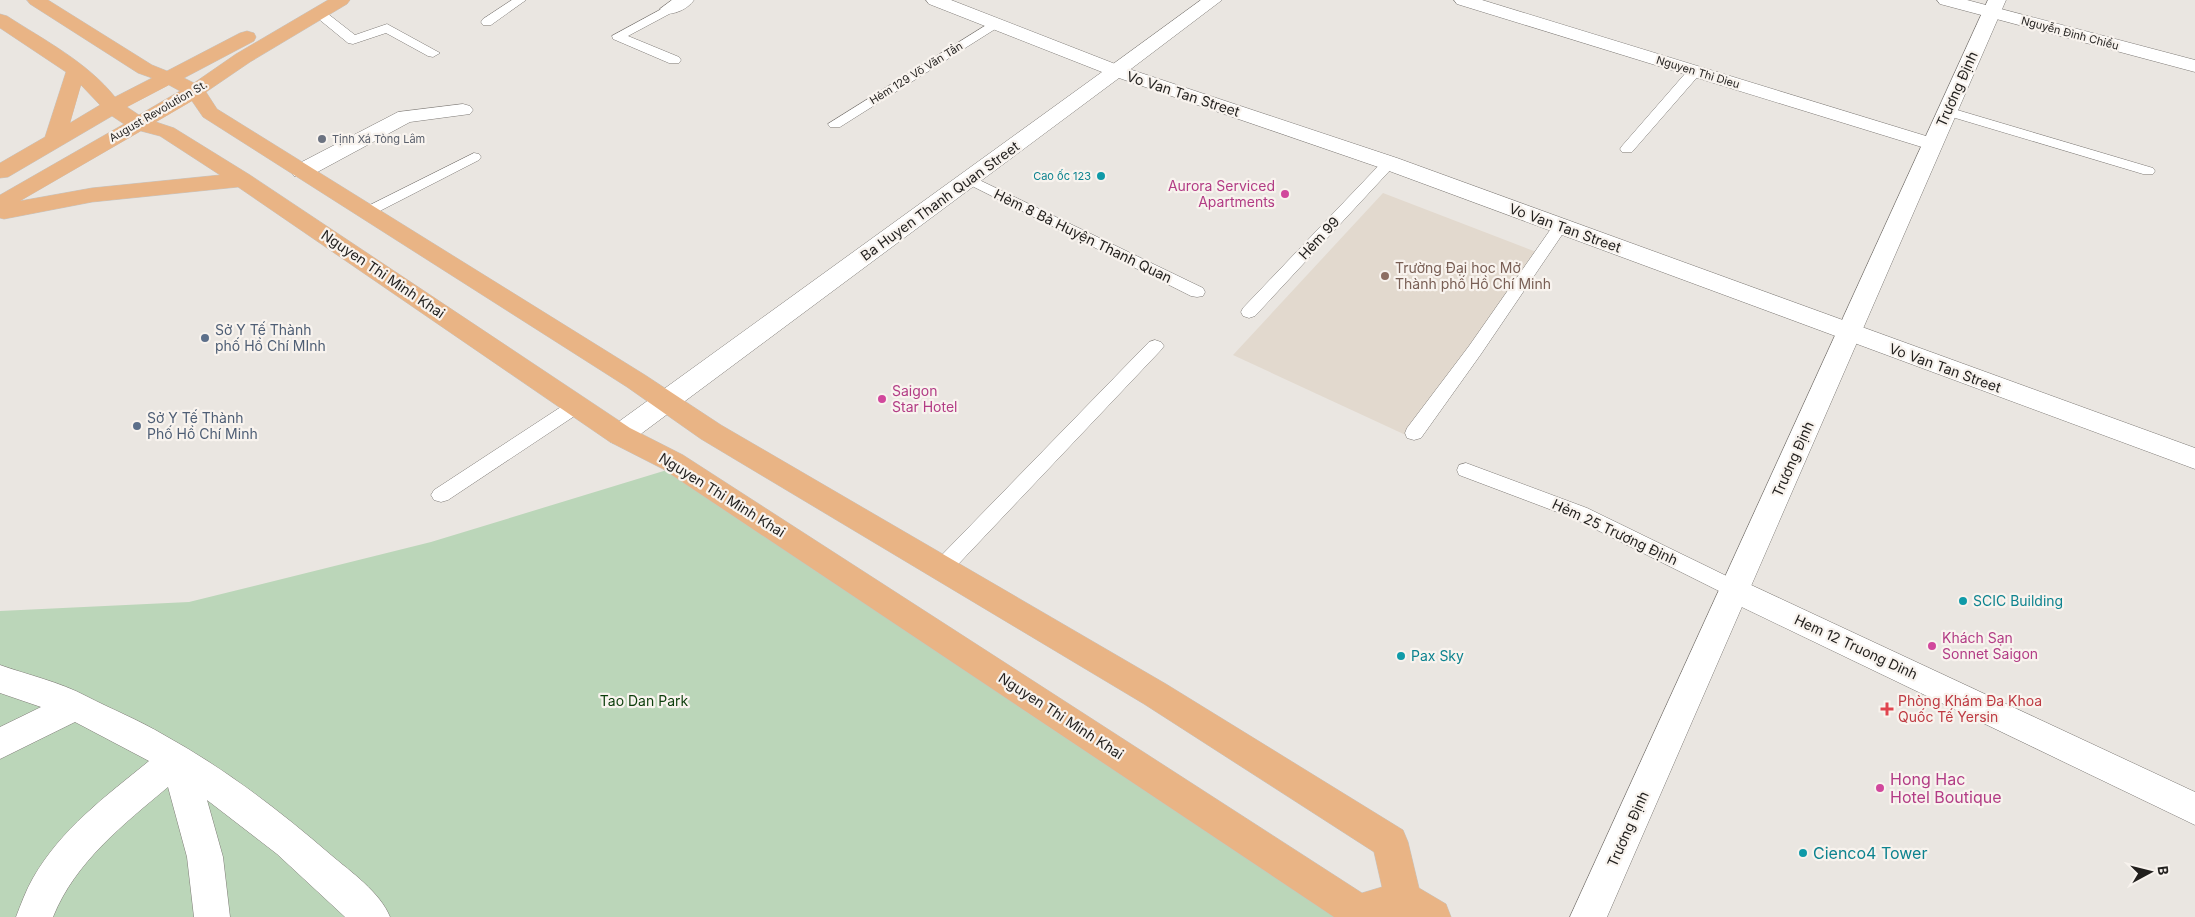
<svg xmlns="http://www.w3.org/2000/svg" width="2195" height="917" viewBox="0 0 2195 917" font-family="Inter,sans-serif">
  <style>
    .built { fill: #e2d9ce }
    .green { fill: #bbd6b9 }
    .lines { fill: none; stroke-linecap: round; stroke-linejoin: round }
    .service-casing { stroke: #7f7b77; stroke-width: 1 }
    .pedestrian-casing { stroke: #7f7b77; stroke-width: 1 }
    .minor-casing { stroke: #7f7b77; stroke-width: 1 }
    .tertiary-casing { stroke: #7f7b77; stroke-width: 1 }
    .secondary-casing { stroke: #7f7b77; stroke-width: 1 }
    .primary-casing { stroke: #c5c5c4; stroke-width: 1 }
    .service { fill: #fff; fill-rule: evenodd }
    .pedestrian { fill: #fff; fill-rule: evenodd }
    .minor { fill: #fff; fill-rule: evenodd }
    .tertiary { fill: #fff; fill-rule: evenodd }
    .secondary { fill: #fff; fill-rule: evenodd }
    .primary { fill: #e9b485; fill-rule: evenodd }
    .worship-dot { fill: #6b7280; stroke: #f8f3ee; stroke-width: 2 }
    .culture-dot { fill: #0f9aa8; stroke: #f8f3ee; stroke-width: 2 }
    .hotel-dot { fill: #d1479c; stroke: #f8f3ee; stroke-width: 2 }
    .education-dot { fill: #8d6e63; stroke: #f8f3ee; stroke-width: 2 }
    .service-dot { fill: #5c6f8a; stroke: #f8f3ee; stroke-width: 2 }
    .health-dot { fill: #e0444e; stroke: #f8f3ee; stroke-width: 2 }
    .labels { text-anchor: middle; stroke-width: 4.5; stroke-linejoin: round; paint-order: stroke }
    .far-street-label { font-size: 11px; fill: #211f1d; stroke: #f8f3ee }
    .far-worship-label { font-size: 11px; fill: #5b616d; stroke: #f8f3ee; text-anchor: start }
    .far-culture-label { font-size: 11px; fill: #0d838f; stroke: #f8f3ee; text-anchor: end }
    .street-label { font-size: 14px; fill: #211f1d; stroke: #f8f3ee }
    .hotel-label { font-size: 14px; fill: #b23c85; stroke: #f8f3ee; text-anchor: start }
    .education-label { font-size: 14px; fill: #785e54; stroke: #f8f3ee; text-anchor: start }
    .service-label { font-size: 14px; fill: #4e5e75; stroke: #f8f3ee; text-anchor: start }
    .culture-label { font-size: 14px; fill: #0d838f; stroke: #f8f3ee; text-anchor: start }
    .park-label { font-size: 14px; fill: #0c3e0b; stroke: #f8f3ee }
    .health-label { font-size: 14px; fill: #be3a42; stroke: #f8f3ee; text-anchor: start }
    .near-hotel-label { font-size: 16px; fill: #b23c85; stroke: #f8f3ee; text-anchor: start }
    .near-culture-label { font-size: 16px; fill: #0d838f; stroke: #f8f3ee; text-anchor: start }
  </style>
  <rect width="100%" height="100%" fill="#eae6e1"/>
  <path class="built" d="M 1383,193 L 1544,255 L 1410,437 L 1233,355 Z"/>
  <path class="green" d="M 680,466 L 1345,917 L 0,917 L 0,611 L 189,602 L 431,542 Z"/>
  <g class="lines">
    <g class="service-casing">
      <path id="service" d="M 512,0 L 526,0 L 491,25 L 483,25 L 481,22 L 483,19 Z
        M 669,5 L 673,6 L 675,9 L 673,12 L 628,36 L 679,57 L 681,60 L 679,63 L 669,63 L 613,39 L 612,36 Z
        M 319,9 L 323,10 L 355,35 L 387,24 L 440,53 L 433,57 L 428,56 L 386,33 L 353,44 L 348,43 L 315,16 L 313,13 Z
        M 996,19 L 1002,23 L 1000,26 L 840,127 L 830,127 L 828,124 Z
        M 1695,67 L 1700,68 L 1702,71 L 1700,74 L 1632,152 L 1622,152 L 1620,149 L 1622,146 L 1690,68 Z
        M 1947,107 L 2153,168 L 2155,171 L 2153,174 L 2143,174 L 1942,114 L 1940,111 L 1942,108 Z
        M 474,153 L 479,154 L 481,157 L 479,160 L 372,215 L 362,215 L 359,212 L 362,209 Z
        M 1389,159 L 1394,160 L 1396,163 L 1394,166 L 1255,316 L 1249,318 L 1243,316 L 1241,312 L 1243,308 L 1384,160 Z
        M 969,175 L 1203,288 L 1205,292 L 1203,296 L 1197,297 L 1191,296 L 964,182 L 962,179 L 964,176 Z
        M 1560,221 L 1565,223 L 1568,226 L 1481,354 L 1421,438 L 1414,440 L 1407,438 L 1405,433 L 1407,428 L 1469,346 L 1555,223 Z
        M 1155,340 L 1161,342 L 1164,346 L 1161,350 L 949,574 L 942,576 L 935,574 L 932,568 L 935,562 L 1149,342 Z
        M 576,400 L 582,401 L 585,406 L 582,411 L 448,500 L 441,502 L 434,500 L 431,495 L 434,490 L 570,401 Z
        M 1466,463 L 1587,508 L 1741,583 L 1744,589 L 1741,595 L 1734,597 L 1727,595 L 1573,518 L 1459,475 L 1457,470 L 1459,465 Z"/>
    </g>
    <g class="pedestrian-casing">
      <path id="pedestrian" d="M 0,665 C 28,675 60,682 86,696 C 111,709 139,720 164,735 C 224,768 279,810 331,855 C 351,872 380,892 390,917 L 345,917 L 277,854 L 207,800 L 223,857 L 230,917 L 194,917 L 187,857 L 168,787 C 124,824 75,862 53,917 L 16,917 C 21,904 26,890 33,878 C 61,829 106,796 149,761 L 75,722 L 0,759 L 0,727 L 41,707 L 0,693 Z"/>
    </g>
    <g class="minor-casing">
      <path id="minor" d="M 672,0 L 694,0 C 688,9 673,16 663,13 L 660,9 Z
        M 1454,0 L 1482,0 L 1939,140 L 1942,144 L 1939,148 L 1932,150 L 1925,148 L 1457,4 Z
        M 463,104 L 470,106 L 473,110 L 470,114 L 410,122 L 310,176 L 302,177 L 294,176 L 291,171 L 294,166 L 398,112 Z
        M 1734,577 L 2195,792 L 2195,825 L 1723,598 L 1719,589 L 1723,580 Z"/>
    </g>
    <g class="tertiary-casing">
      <path id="tertiary" d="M 1201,0 L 1222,0 L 1123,75 L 1116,77 L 1109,75 L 1106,71 L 1109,67 Z
        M 1988,0 L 2006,0 L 1607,917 L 1570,917 Z"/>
    </g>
    <g class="secondary-casing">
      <path id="secondary" d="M 926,0 L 951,0 L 1123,67 L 1397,158 L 2195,448 L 2195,469 L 1381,168 L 1119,78 L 630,442 L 620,445 L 610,442 L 606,435 L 610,428 L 1102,72 L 929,4 Z
        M 1937,0 L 1967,0 L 2195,60 L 2195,72 L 1940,4 Z"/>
    </g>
    <g class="primary-casing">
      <path id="primary" d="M 27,0 L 48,0 L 152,65 L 167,71 L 240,33 L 247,31 L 254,33 L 256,37 L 254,41 L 184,78 L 194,83 L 236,54 L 328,0 L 350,0 L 347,4 L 250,62 L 206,92 L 217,109 L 645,375 L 721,425 L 1166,684 L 1403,830 L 1408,842 L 1419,888 L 1446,904 L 1451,917 L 1334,917 L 663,469 L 610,442 L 238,187 L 92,202 L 4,219 L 0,218 L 0,195 L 124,124 L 112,116 L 8,177 L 0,178 L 0,163 L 45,137 L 66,72 L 0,28 L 0,14 L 7,16 C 44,40 87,62 115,97 L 152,78 L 138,73 L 30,4 ZM 81,85 L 100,105 L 70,123 ZM 169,85 L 180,91 L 139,115 L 127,107 ZM 192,101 L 203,117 L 627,387 L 701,439 L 1144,704 L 1374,852 L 1382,887 L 1362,893 L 683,455 L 630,428 L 250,175 L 174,128 L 156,122 ZM 141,131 L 160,136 L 220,175 L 92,188 L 20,201 Z"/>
    </g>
    <use href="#service" class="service"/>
    <use href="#pedestrian" class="pedestrian"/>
    <use href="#minor" class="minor"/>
    <use href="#tertiary" class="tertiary"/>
    <use href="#secondary" class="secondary"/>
    <use href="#primary" class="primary"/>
  </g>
  <circle class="worship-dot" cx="322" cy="139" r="5"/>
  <g class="culture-dot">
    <circle cx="1101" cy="176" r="5"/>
    <circle cx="1963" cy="601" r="5"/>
    <circle cx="1401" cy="656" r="5"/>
    <circle cx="1803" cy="853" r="5"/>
  </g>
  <g class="hotel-dot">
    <circle cx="1285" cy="194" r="5"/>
    <circle cx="882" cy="399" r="5"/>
    <circle cx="1932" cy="646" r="5"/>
    <circle cx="1880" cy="788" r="5"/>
  </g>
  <circle class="education-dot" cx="1385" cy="276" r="5"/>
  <g class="service-dot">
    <circle cx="205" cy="338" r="5"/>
    <circle cx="137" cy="426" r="5"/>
  </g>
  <path class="health-dot" d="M1884.5 701.5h5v5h5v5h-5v5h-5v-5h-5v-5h5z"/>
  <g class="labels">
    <g class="far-street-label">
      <text transform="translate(2070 33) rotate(15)" y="4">Nguyễn Đình Chiểu</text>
      <text transform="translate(1698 72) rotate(17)" y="4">Nguyen Thi Dieu</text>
      <text transform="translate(916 73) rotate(-32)" y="4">Hẻm 129 Võ Văn Tần</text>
      <text transform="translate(158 111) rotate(-30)" y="4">August Revolution St.</text>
    </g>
    <g class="far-worship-label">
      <text x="332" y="143">Tịnh Xá Tòng Lâm</text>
    </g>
    <g class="far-culture-label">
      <text x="1091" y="180">Cao ốc 123</text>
    </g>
    <g class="street-label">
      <text transform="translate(1957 89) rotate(-66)" y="5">Trương Định</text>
      <text transform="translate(1183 94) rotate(18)" y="5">Vo Van Tan Street</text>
      <text transform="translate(940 201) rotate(-36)" y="5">Ba Huyen Thanh Quan Street</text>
      <text transform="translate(1565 228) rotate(20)" y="5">Vo Van Tan Street</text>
      <text transform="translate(1083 236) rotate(26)" y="5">Hẻm 8 Bà Huyện Thanh Quan</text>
      <text transform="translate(1319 238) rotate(-47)" y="5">Hẻm 99</text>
      <text transform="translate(383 274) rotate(34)" y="5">Nguyen Thi Minh Khai</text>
      <text transform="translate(1945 368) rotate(20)" y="5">Vo Van Tan Street</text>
      <text transform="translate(1793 459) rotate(-66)" y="5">Trương Định</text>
      <text transform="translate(722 495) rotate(32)" y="5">Nguyen Thi Minh Khai</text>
      <text transform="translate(1615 532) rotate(25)" y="5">Hẻm 25 Trương Định</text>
      <text transform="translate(1856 647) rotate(25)" y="5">Hem 12 Truong Dinh</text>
      <text transform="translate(1061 716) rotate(33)" y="5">Nguyen Thi Minh Khai</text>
      <text transform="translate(1628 829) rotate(-66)" y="5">Trương Định</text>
    </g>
    <g class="hotel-label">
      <text x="1275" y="191" text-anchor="end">Aurora Serviced<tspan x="1275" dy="16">Apartments</tspan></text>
      <text x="892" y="396">Saigon<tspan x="892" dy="16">Star Hotel</tspan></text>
      <text x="1942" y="643">Khách Sạn<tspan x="1942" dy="16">Sonnet Saigon</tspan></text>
    </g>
    <g class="education-label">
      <text x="1395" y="273">Trường Đại học Mở<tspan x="1395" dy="16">Thành phố Hồ Chí Minh</tspan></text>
    </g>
    <g class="service-label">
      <text x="215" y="335">Sở Y Tế Thành<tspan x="215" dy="16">phố Hồ Chí MInh</tspan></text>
      <text x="147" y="423">Sở Y Tế Thành<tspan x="147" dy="16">Phố Hồ Chí Minh</tspan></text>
    </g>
    <g class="culture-label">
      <text x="1973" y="606">SCIC Building</text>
      <text x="1411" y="661">Pax Sky</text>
    </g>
    <g class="park-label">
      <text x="644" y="706">Tao Dan Park</text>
    </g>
    <g class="health-label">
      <text x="1898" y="706">Phòng Khám Đa Khoa<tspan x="1898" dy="16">Quốc Tế Yersin</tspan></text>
    </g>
    <g class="near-hotel-label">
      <text x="1890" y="785">Hong Hac<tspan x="1890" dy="18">Hotel Boutique</tspan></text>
    </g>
    <g class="near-culture-label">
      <text x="1813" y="859">Cienco4 Tower</text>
    </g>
  </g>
  <g transform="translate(2150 872) rotate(83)" stroke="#f8f3ee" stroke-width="4" paint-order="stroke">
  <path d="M0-4L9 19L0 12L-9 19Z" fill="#211f1d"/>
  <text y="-8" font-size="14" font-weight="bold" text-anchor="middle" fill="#211f1d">B</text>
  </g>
</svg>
